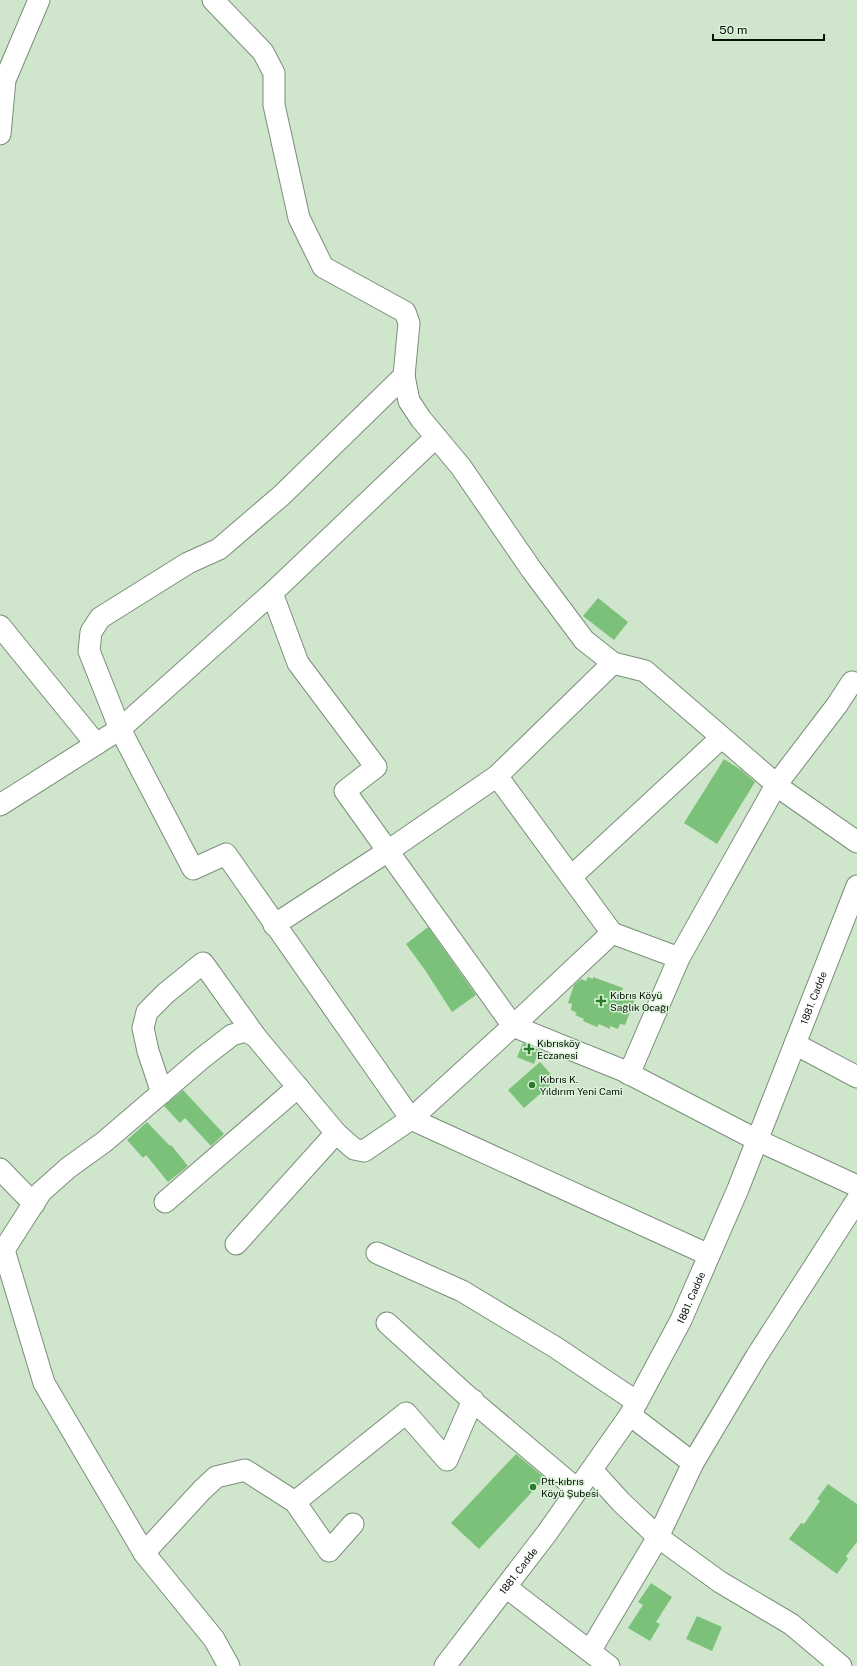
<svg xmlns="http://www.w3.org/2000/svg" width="857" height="1666" viewBox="0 0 857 1666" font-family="'Public Sans',sans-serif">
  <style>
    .building { fill: #7cc179 }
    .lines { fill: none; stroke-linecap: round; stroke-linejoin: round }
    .minor-casing { stroke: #7a8f79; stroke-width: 23 }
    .minor { stroke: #fff; stroke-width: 21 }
    .poi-dot { fill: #297d2a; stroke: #dcf3da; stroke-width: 1.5 }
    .labels { text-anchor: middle; stroke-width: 3; stroke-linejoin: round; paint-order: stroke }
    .poi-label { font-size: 10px; fill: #081008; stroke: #dcf3da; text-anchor: start }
    .street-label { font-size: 10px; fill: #081008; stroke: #dcf3da }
  </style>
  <rect width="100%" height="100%" fill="#cfe6cd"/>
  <path class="building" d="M 598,598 L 628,622 L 614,640 L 583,616 Z
    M 724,759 L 741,770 L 755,782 L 717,844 L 684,823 Z
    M 428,927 L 476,995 L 452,1012 L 425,970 L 406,944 Z
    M 588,977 L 593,979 L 593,977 L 623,988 L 621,994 L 635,999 L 625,1025 L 620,1024 L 618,1029 L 610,1026 L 610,1029 L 599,1024 L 597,1027 L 583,1021 L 584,1019 L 575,1015 L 577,1013 L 571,1010 L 572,1004 L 568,1003 L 574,985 L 581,979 L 586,981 Z
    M 523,1043 L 539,1050 L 534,1064 L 517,1057 Z
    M 540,1062 L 556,1080 L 524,1108 L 508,1090 Z
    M 183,1090 L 224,1134 L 211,1146 L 185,1118 L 180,1123 L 164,1106 Z
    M 147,1122 L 170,1146 L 171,1145 L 188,1166 L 168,1182 L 146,1155 L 143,1158 L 127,1140 Z
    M 516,1454 L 545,1478 L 479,1549 L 451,1523 Z
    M 828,1484 L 857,1504 L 857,1542 L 846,1556 L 848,1559 L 837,1574 L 789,1539 L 801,1523 L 804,1524 L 820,1501 L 817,1499 Z
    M 651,1583 L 672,1597 L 656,1622 L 660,1624 L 650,1641 L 628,1628 L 643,1605 L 638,1602 Z
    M 697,1616 L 722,1627 L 712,1651 L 686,1639 Z"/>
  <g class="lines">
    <g class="minor-casing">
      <g id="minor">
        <path d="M 213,0 L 263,52 L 274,73 L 274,105 L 299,218 L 323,267 L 405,312 L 409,323 L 404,376 L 409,401 L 421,419 L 461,467 L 531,569 L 584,640 L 613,663 L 645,671 L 784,791 L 857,842"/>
        <path d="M 0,134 L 5,80 L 39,0"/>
        <path d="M 404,376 L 282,495 L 219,549 L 188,563 L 100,618 L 91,632 L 89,651 L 120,729 L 193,869 L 226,854 L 411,1119 L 709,1255"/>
        <path d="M 272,593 L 298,663 L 376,767 L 345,791 L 513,1026 L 622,1070 L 757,1140 L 857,1186"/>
        <path d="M 0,626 L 96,744"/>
        <path d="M 497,776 L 612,933 L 679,958"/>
        <path d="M 0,805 L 120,729 L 272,593 L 436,437"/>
        <path d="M 571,877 L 721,738"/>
        <path d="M 274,925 L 388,851 L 497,776 L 613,663"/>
        <path d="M 795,1044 L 857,1077"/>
        <path d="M 629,1074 L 679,958 L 776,785 L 837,705 L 852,682"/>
        <path d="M 162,1093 L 148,1051 L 143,1028 L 147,1012 L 166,993 L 203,963 L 256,1037"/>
        <path d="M 0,1169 L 34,1204"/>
        <path d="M 165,1202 L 298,1087"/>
        <path d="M 236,1244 L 336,1133"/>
        <path d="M 4,1250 L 44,1383 L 144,1553 L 214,1639 L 229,1666"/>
        <path d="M 377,1253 L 462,1291 L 555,1347 L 637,1402"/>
        <path d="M 0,1256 L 41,1192 L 68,1168 L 104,1142 L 201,1059 L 232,1035 L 246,1031 L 256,1037 L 336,1133 L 354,1149 L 364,1151 L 411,1119 L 513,1026 L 612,933"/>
        <path d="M 387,1323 L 476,1404 L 578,1490"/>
        <path d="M 630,1415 L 693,1463"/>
        <path d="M 592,1470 L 621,1502 L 658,1537 L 720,1582 L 791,1624 L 841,1666"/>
        <path d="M 295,1502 L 406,1413 L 447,1460 L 473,1400"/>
        <path d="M 144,1553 L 202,1490 L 216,1477 L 245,1470 L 295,1502 L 329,1551 L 353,1524"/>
        <path d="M 506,1587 L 609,1666"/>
        <path d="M 590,1651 L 658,1537 L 693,1463 L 756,1357 L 857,1200"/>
        <path id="s1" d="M 445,1666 L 547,1533 L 630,1415 L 681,1320 L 738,1189 L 857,886"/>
      </g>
    </g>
    <use href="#minor" class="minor"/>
  </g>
  <g class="poi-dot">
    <path d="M599 995h4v4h4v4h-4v4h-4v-4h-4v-4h4z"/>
    <path d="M527 1043h4v4h4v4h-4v4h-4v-4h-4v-4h4z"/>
    <circle cx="532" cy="1085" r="4"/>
    <circle cx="533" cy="1487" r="4"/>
  </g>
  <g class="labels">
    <g class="poi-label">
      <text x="610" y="999">Kıbrıs Köyü<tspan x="610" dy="12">Sağlık Ocağı</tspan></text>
      <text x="537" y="1047">Kıbrısköy<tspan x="537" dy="12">Eczanesi</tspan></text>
      <text x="540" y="1083">Kıbrıs K.<tspan x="540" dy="12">Yıldırım Yeni Cami</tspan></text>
      <text x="541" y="1485">Ptt-kıbrıs<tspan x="541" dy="12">Köyü Şubesi</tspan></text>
    </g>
    <g class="street-label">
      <text dy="4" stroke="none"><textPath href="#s1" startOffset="768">1881. Cadde</textPath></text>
      <text dy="4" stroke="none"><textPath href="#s1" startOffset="444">1881. Cadde</textPath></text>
      <text dy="4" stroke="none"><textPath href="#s1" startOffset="120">1881. Cadde</textPath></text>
    </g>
  </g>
  <path d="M713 34v6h111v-6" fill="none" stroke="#081008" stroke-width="2"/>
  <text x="719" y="34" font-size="12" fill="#081008" stroke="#dcf3da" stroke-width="3" paint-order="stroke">50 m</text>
</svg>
